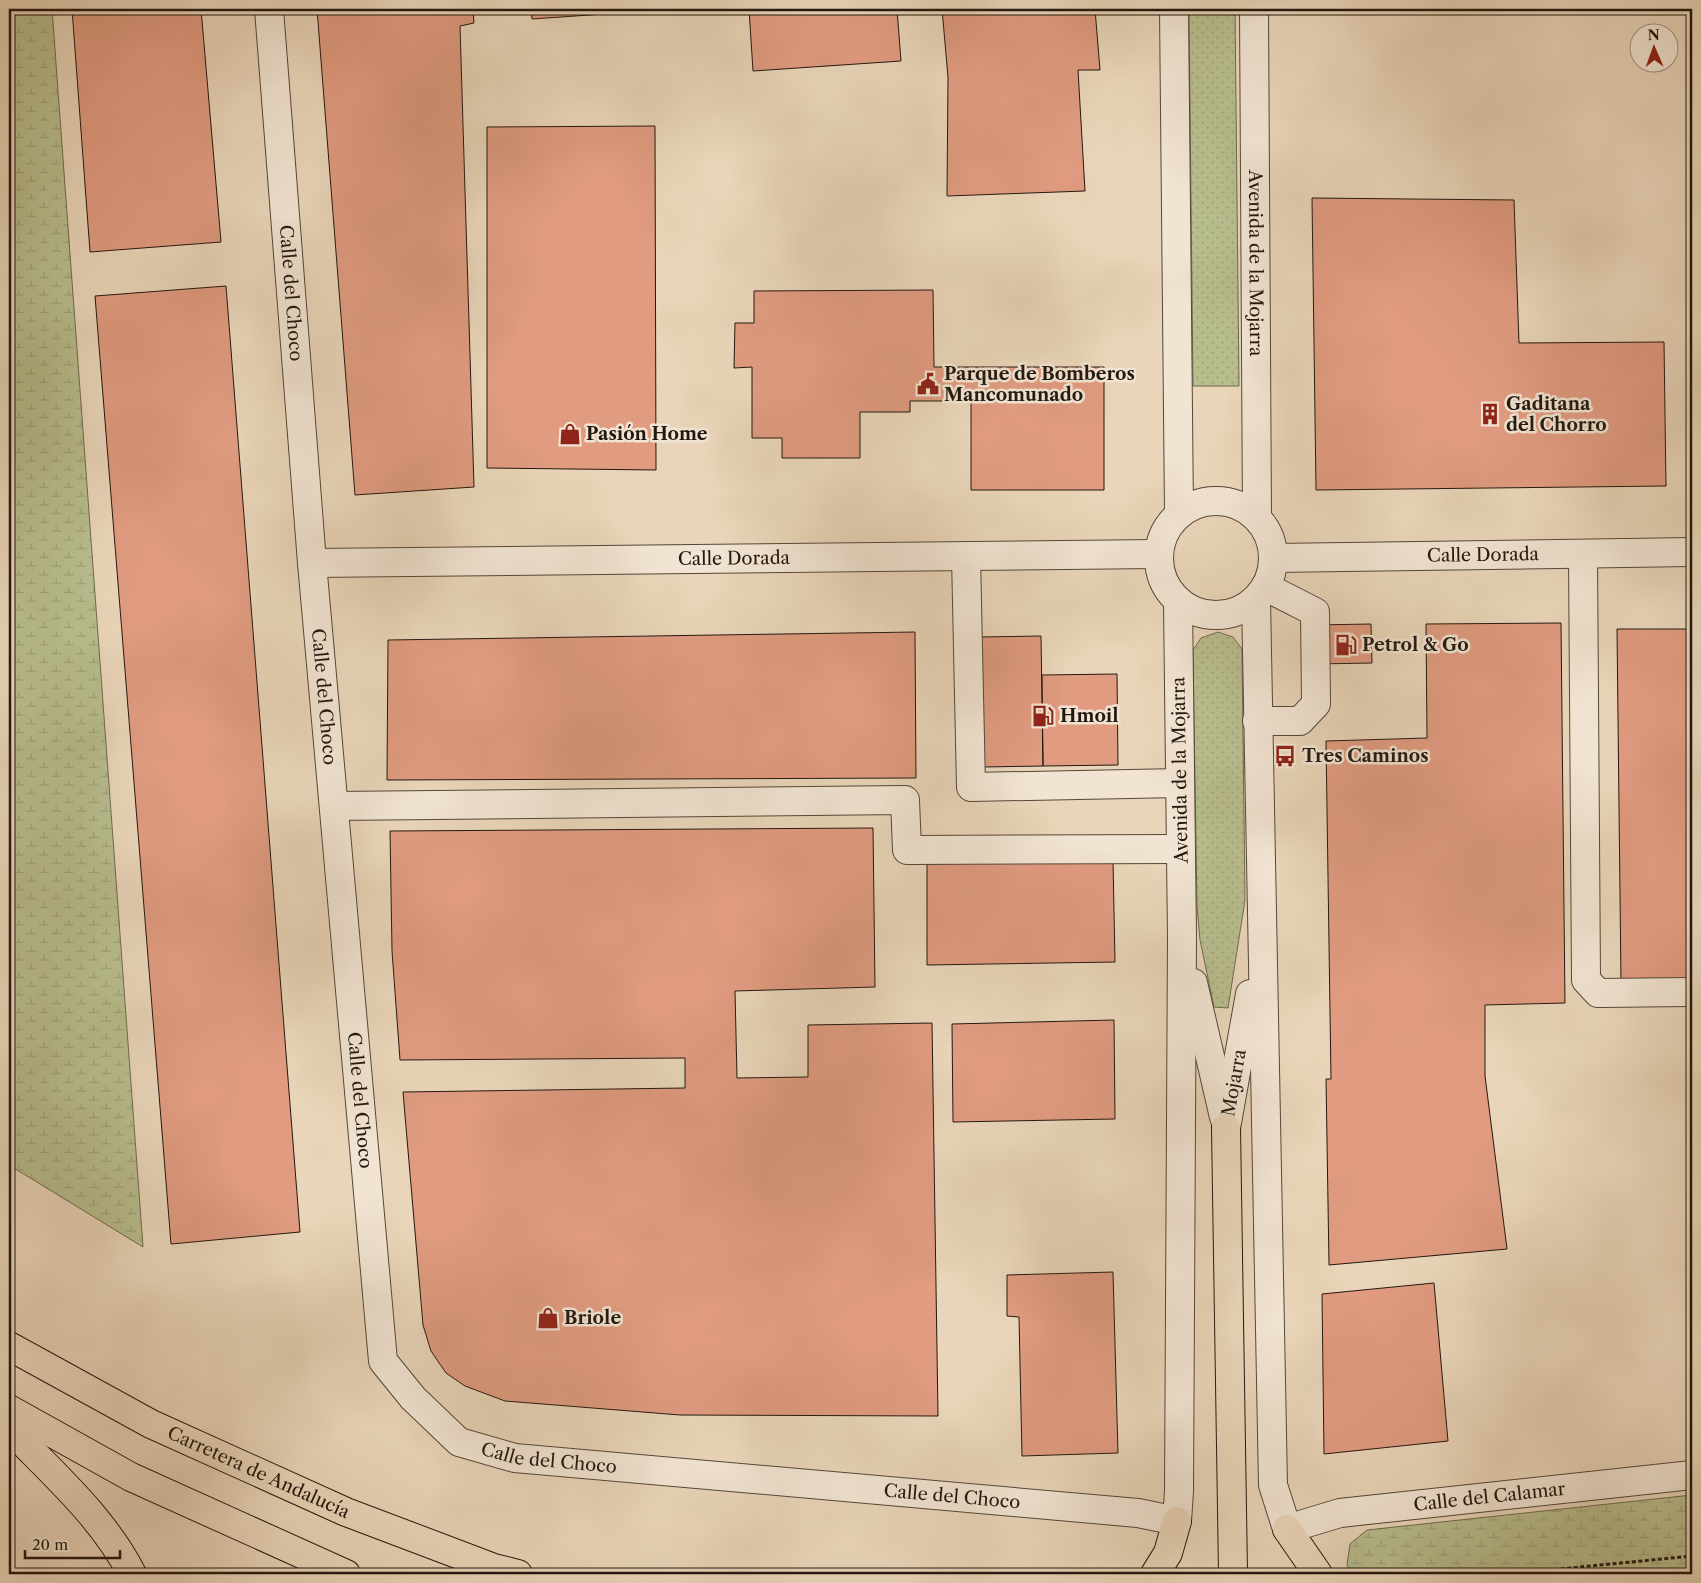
<svg xmlns="http://www.w3.org/2000/svg" width="1701" height="1583" viewBox="0 0 1701 1583" font-family="'Libre Caslon Text',serif">
  <style>
    .green { fill: url(#green-dots); stroke: #6e6a4f }
    .wetland { fill: url(#wetland-marsh); stroke: #6e6a4f }
    .building { fill: #e09b80; stroke: #231810 }
    .lines { fill: none; stroke-linecap: round; stroke-linejoin: round }
    .minor-casing { stroke: #54473a; stroke-width: 30 }
    .highway-casing { stroke: #231810; stroke-width: 30 }
    .path { stroke: #231810; stroke-width: 3; stroke-dasharray: 4 2.5; stroke-linecap: butt }
    .minor { stroke: #f1e4d2; stroke-width: 28 }
    .highway { stroke: #e9d5b9; stroke-width: 28 }
    .labels { text-anchor: middle; stroke-width: 5; stroke-linejoin: round; paint-order: stroke }
    .street-label { font-size: 18px; fill: #231810; stroke: #f1e4d2 }
    .poi-label { font-size: 18px; font-weight: bold; fill: #231810; stroke: #f1e4d2; text-anchor: start }
  </style>
  <defs>
    <pattern id="green-dots" width="8" height="8" patternUnits="userSpaceOnUse" patternTransform="scale(1.25)"><rect width="8" height="8" fill="#b8bd8e"/><path d="M2 2h.1M6 6h.1" fill="none" stroke="#9ea279" stroke-width="1.8" stroke-linecap="round"/></pattern>
    <pattern id="wetland-marsh" width="20" height="14" patternUnits="userSpaceOnUse" patternTransform="scale(1.25)"><rect width="20" height="14" fill="#b8bd8e"/><path d="M1 5h8M5 5V1M11 12h8M15 12V8" fill="none" stroke="#9ea279"/></pattern>
  </defs>
  <rect width="100%" height="100%" fill="#e9d5b9"/>
  <filter id="stains"><feTurbulence type="fractalNoise" baseFrequency=".004" numOctaves="4"/><feColorMatrix values="0 0 0 0 .2 0 0 0 0 .09 0 0 0 0 .02 0 0 0 .5 -.17"/></filter>
  <radialGradient id="worn" r=".72"><stop offset=".6" stop-color="#630" stop-opacity="0"/><stop offset="1" stop-color="#630" stop-opacity=".3"/></radialGradient>
  <path class="green" d="M 1189,9 L 1235,9 L 1239,386 L 1193,386 Z
    M 1218,632 L 1233,637 L 1242,649 L 1245,900 L 1228,1008 L 1214,1007 L 1200,940 L 1197,907 L 1193,650 L 1201,638 Z"/>
  <path class="wetland" d="M 9,9 L 52,9 L 143,1247 L 9,1165 Z
    M 1692,1495 L 1692,1574 L 1353,1574 L 1347,1565 L 1350,1544 L 1367,1530 Z"/>
  <path class="building" d="M 72,9 L 201,9 L 221,242 L 90,252 Z
    M 317,9 L 473,9 L 474,23 L 460,26 L 474,487 L 355,495 Z
    M 531,9 L 677,9 L 532,19 Z
    M 749,9 L 897,9 L 901,61 L 753,71 Z
    M 942,9 L 1095,9 L 1100,70 L 1078,70 L 1085,191 L 947,196 L 948,77 Z
    M 655,126 L 656,470 L 487,468 L 487,127 Z
    M 1312,198 L 1514,200 L 1519,343 L 1664,342 L 1666,486 L 1316,490 Z
    M 226,286 L 300,1232 L 171,1244 L 95,296 Z
    M 933,290 L 934,367 L 1104,367 L 1104,490 L 971,490 L 971,401 L 910,401 L 910,412 L 860,412 L 860,458 L 782,458 L 782,438 L 752,438 L 752,367 L 734,368 L 735,323 L 754,323 L 754,291 Z
    M 1561,623 L 1565,1003 L 1485,1005 L 1485,1076 L 1507,1249 L 1329,1265 L 1326,1079 L 1331,1079 L 1326,741 L 1427,738 L 1426,624 Z
    M 1371,624 L 1372,663 L 1315,664 L 1315,625 Z
    M 1617,629 L 1692,629 L 1692,981 L 1621,982 Z
    M 915,632 L 916,778 L 387,780 L 388,640 Z
    M 1041,636 L 1043,766 L 982,767 L 981,637 Z
    M 1117,674 L 1118,765 L 1043,766 L 1042,675 Z
    M 873,828 L 875,987 L 735,991 L 737,1078 L 808,1077 L 808,1025 L 932,1023 L 938,1416 L 680,1415 L 505,1401 L 465,1386 L 446,1373 L 431,1351 L 423,1325 L 403,1092 L 685,1088 L 685,1058 L 400,1060 L 392,951 L 390,831 Z
    M 1113,861 L 1115,962 L 927,965 L 927,864 Z
    M 1114,1020 L 1115,1119 L 953,1122 L 952,1024 Z
    M 1113,1272 L 1118,1453 L 1022,1456 L 1019,1317 L 1007,1316 L 1007,1275 Z
    M 1434,1283 L 1448,1441 L 1324,1454 L 1322,1294 Z"/>
  <g class="lines">
    <g class="minor-casing">
      <g id="minor">
        <path id="s1" d="M 269,9 L 312,563 L 383,1361 L 413,1398 L 459,1442 L 515,1458 L 1138,1513 L 1177,1521 L 1179,1491 L 1182,937 L 1178,602"/>
        <path d="M 1174,9 L 1179,513"/>
        <path id="s2" d="M 1254,9 L 1257,518"/>
        <circle cx="1216" cy="558" r="57"/>
        <path d="M 1583,554 L 1586,980 L 1598,993 L 1692,992"/>
        <path d="M 966,556 L 971,787 L 1180,783"/>
        <path id="s3" d="M 1273,558 L 1692,552"/>
        <path id="s4" d="M 312,563 L 1158,554"/>
        <path id="s5" d="M 1256,599 L 1273,1485 L 1287,1529 L 1340,1513 L 1692,1475"/>
        <path d="M 1257,721 L 1300,721 L 1316,704 L 1315,612 L 1266,587"/>
        <path d="M 334,806 L 905,800 L 907,850 L 1181,849"/>
        <path d="M 1193,983 L 1224,1117"/>
        <path id="s6" d="M 1226,1128 L 1250,994"/>
      </g>
    </g>
    <g class="highway-casing">
      <g id="highway">
        <path d="M 1226,1128 L 1233,1574"/>
        <path id="s7" d="M 9,1346 L 151,1424 L 346,1512 L 494,1568 L 518,1574"/>
        <path d="M 9,1409 L 131,1477 L 346,1574"/>
        <path d="M 9,1428 C 53,1474 103,1517 132,1574"/>
        <path d="M 1287,1529 L 1318,1574"/>
        <path d="M 1155,1574 L 1168,1553 L 1177,1521"/>
      </g>
    </g>
    <path class="path" d="M 1509,1574 L 1692,1556"/>
    <use href="#minor" class="minor"/>
    <use href="#highway" class="highway"/>
  </g>
  <defs>
    <g id="civic-bare" transform="scale(1.725)"><path d="M-.6-6.5H3V-4.5H.6V-3L4-1V1h2V6H-6V1h2V-1L-.6-3ZM-1.2 2.5V6h2.4V2.5Z" fill="#8f2418" stroke="#f1e4d2" stroke-width="2.5" paint-order="stroke"/></g>
    <g id="building-bare" transform="scale(1.725)"><path d="M-4-6H4V6H1V3H-1V6H-4ZM-2.5-4.3h1.7v1.8h-1.7ZM.8-4.3h1.7v1.8H.8ZM-2.5-1h1.7V.8h-1.7ZM.8-1h1.7V.8H.8Z" fill="#8f2418" stroke="#f1e4d2" stroke-width="2.5" paint-order="stroke"/></g>
    <g id="shop-bare" transform="scale(1.725)"><path d="M-5-2.5h2.3a2.7 3.5 0 0 1 5.4 0H5L5.5 6h-11ZM-1.5-2.5h3a1.5 2.3 0 0 0-3 0Z" fill="#8f2418" stroke="#f1e4d2" stroke-width="2.5" paint-order="stroke"/></g>
    <g id="fuel-bare" transform="scale(1.725)"><path d="M-5.5-6h7V0h2V4h1.3V-2.5L3-4.5l.8-.8L6-3V5H2.5V1h-1V6h-7ZM-4.2-4.7v3.2H.2V-4.7Z" fill="#8f2418" stroke="#f1e4d2" stroke-width="2.5" paint-order="stroke"/></g>
    <g id="bus-bare" transform="scale(1.725)"><path d="M-5-6H5V4H4V6H2V4H-2V6H-4V4H-5ZM-3.5-4V0h7V-4ZM-3.5 1.2v1.5H-2V1.2ZM2 1.2v1.5H3.5V1.2Z" fill="#8f2418" stroke="#f1e4d2" stroke-width="2.5" paint-order="stroke"/></g>
  </defs>
  <g fill-rule="evenodd">
    <use href="#civic-bare" x="928" y="384"/>
    <use href="#building-bare" x="1490" y="414"/>
    <use href="#shop-bare" x="570" y="434"/>
    <use href="#fuel-bare" x="1346" y="645"/>
    <use href="#fuel-bare" x="1043" y="716"/>
    <use href="#bus-bare" x="1285" y="756"/>
    <use href="#shop-bare" x="548" y="1318"/>
  </g>
  <g class="labels">
    <g class="street-label">
      <text dy="6" stroke="none"><textPath href="#s2" startOffset="254">Avenida de la Mojarra</textPath></text>
      <text dy="6" stroke="none"><textPath href="#s1" startOffset="285">Calle del Choco</textPath></text>
      <text dy="6" stroke="none"><textPath href="#s3" startOffset="210">Calle Dorada</textPath></text>
      <text dy="6" stroke="none"><textPath href="#s4" startOffset="422">Calle Dorada</textPath></text>
      <text dy="6" stroke="none"><textPath href="#s1" startOffset="690">Calle del Choco</textPath></text>
      <text transform="translate(1180 770) rotate(-91)" y="6">Avenida de la Mojarra</text>
      <text dy="6" stroke="none"><textPath href="#s6" startOffset="46">Mojarra</textPath></text>
      <text dy="6" stroke="none"><textPath href="#s1" startOffset="1095">Calle del Choco</textPath></text>
      <text dy="6" stroke="none"><textPath href="#s1" startOffset="1560">Calle del Choco</textPath></text>
      <text dy="6" stroke="none"><textPath href="#s7" startOffset="280">Carretera de Andalucía</textPath></text>
      <text dy="6" stroke="none"><textPath href="#s1" startOffset="1965">Calle del Choco</textPath></text>
      <text dy="6" stroke="none"><textPath href="#s5" startOffset="1138">Calle del Calamar</textPath></text>
    </g>
    <g class="poi-label">
      <text x="944" y="380">Parque de Bomberos<tspan x="944" dy="21">Mancomunado</tspan></text>
      <text x="1506" y="410">Gaditana<tspan x="1506" dy="21">del Chorro</tspan></text>
      <text x="586" y="440">Pasión Home</text>
      <text x="1362" y="651">Petrol &amp; Go</text>
      <text x="1060" y="722">Hmoil</text>
      <text x="1302" y="762">Tres Caminos</text>
      <text x="564" y="1324">Briole</text>
    </g>
  </g>
  <rect width="1701" height="1583" fill="none" stroke="#e9d5b9" stroke-width="30"/>
  <rect x="10" y="10" width="1681" height="1563" fill="none" stroke="#231810" stroke-width="2.5"/>
  <rect x="15" y="15" width="1671" height="1553" fill="none" stroke="#231810"/>
  <g transform="translate(1654 48) rotate(358)"><circle r="24" fill="#f1e4d2" stroke="#9f9284"/>
  <path d="M0-4L9 19L0 12L-9 19Z" fill="#8f2418"/>
  <text y="-8" font-size="14" font-weight="bold" text-anchor="middle" fill="#231810">N</text>
  </g>
  <path d="M25 1550v8h95v-8" fill="none" stroke="#231810" stroke-width="2.5"/>
  <text x="32" y="1550" font-size="15" fill="#231810" stroke="#f1e4d2" stroke-width="4" paint-order="stroke">20 m</text>
  <rect width="100%" height="100%" filter="url(#stains)"/>
  <rect width="100%" height="100%" fill="url(#worn)"/>
</svg>
